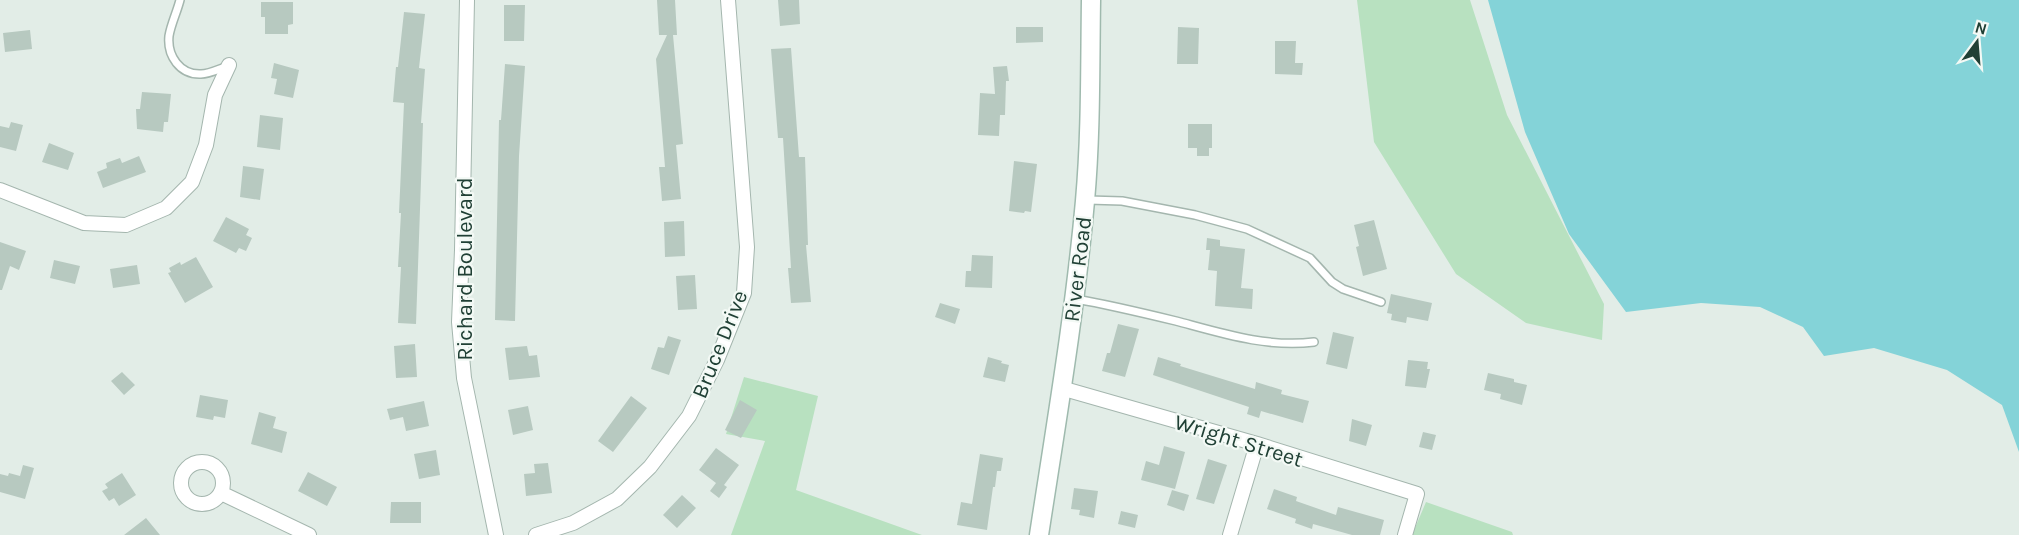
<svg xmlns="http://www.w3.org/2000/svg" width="2019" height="535" viewBox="0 0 2019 535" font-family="Karla,sans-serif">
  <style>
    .green { fill: #b8e1c0 }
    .water { fill: #84d3d8 }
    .building { fill: #b7c9c0 }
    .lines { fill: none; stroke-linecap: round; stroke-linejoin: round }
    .service-casing { stroke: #a4b6ae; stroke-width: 10 }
    .minor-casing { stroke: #a4b6ae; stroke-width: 16 }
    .secondary-casing { stroke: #9fbaae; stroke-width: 21 }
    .service { stroke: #fff; stroke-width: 7 }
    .minor { stroke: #fff; stroke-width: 14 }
    .secondary { stroke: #fff; stroke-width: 18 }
    .labels { text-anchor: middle; stroke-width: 4.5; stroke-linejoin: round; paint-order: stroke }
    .street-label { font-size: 22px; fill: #204035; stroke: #f3f9f5 }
  </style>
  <rect width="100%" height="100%" fill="#e2ede7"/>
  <path class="green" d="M 1357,0 L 1470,0 L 1507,115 L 1604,304 L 1602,340 L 1526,323 L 1456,274 L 1374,142 Z
    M 744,377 L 818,396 L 796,490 L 922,535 L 731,535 L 765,441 L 726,434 Z
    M 1426,502 L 1512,532 L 1513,535 L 1412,535 Z"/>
  <path class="water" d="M 1488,0 L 2019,0 L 2019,452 L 2002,405 L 1947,370 L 1874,348 L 1824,356 L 1803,327 L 1760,307 L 1701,303 L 1626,312 L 1569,234 L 1525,132 Z"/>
  <path class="building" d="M 657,0 L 675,0 L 677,35 L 673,35 L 683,144 L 676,145 L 681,199 L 662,201 L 659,167 L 665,167 L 656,59 L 667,35 L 659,35 Z
    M 778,0 L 799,0 L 800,24 L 780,26 Z
    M 261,2 L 293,2 L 293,24 L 288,25 L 288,34 L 265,34 L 265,17 L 261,17 Z
    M 504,5 L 525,5 L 524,41 L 504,41 Z
    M 404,12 L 425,14 L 419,68 L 425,69 L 421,123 L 423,123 L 416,324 L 398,323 L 401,267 L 398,267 L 401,213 L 399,213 L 404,103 L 393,102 L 396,67 L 398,67 Z
    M 1016,27 L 1043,27 L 1043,42 L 1016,43 Z
    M 1178,27 L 1199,28 L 1198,64 L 1177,64 Z
    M 30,30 L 32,49 L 5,52 L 3,33 Z
    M 1275,41 L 1296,41 L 1295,63 L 1303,63 L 1302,75 L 1275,74 Z
    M 791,48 L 799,157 L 805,157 L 808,245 L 806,245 L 811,302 L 791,303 L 788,268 L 791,268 L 783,138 L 778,138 L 771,49 Z
    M 274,63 L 299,70 L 293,98 L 274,94 L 277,79 L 271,78 Z
    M 505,64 L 525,66 L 519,156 L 515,321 L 495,320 L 499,120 L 501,120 Z
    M 1007,66 L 1009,81 L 1006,81 L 1005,115 L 1000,115 L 999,136 L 978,135 L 980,93 L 995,94 L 993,67 Z
    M 142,92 L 171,94 L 168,122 L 164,122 L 163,132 L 137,129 L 136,109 L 140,109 Z
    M 260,115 L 283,118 L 280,150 L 257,147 Z
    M 11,122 L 23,125 L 16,151 L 0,147 L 0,126 L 9,128 Z
    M 1188,124 L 1212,124 L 1212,148 L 1209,148 L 1209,156 L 1197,156 L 1197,148 L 1188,148 Z
    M 49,143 L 74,153 L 68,170 L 42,162 Z
    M 139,156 L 146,172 L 103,188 L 97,172 L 107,168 L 106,163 L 120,158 L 122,163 Z
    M 1014,161 L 1037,164 L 1031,212 L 1025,211 L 1024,213 L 1009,211 Z
    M 243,166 L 264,169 L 260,200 L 240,197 Z
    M 226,217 L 249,229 L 246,235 L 252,238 L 246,251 L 239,248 L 236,253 L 213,241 Z
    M 1374,220 L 1387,269 L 1363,276 L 1356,247 L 1359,246 L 1354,225 Z
    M 684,221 L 685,256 L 665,257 L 664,222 Z
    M 1207,238 L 1220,240 L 1220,246 L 1245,249 L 1241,288 L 1253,289 L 1252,309 L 1215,306 L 1217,271 L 1208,270 L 1210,250 L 1206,250 Z
    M 0,242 L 26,251 L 19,270 L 10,266 L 2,290 L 0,290 Z
    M 972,255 L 993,256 L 992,288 L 965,287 L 966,271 L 971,271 Z
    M 196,257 L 213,287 L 185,303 L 168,273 L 171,272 L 169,268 L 180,262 L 181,265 Z
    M 54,260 L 80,266 L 75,284 L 50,278 Z
    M 137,265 L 140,284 L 113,288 L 110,269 Z
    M 695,275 L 697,309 L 678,310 L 676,276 Z
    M 1391,294 L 1432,303 L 1428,321 L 1407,317 L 1406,323 L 1391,320 L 1392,314 L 1387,313 Z
    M 940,303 L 960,309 L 955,324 L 935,317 Z
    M 1118,324 L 1139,329 L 1125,377 L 1102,371 L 1107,353 L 1110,353 Z
    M 1333,332 L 1354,337 L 1347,369 L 1326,364 Z
    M 668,336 L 681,340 L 669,375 L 651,369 L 658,347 L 664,348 Z
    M 415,344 L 417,377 L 396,378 L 394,346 Z
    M 527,346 L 529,356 L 537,355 L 540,377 L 509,380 L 505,348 Z
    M 988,357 L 1002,361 L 1001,363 L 1009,365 L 1005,382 L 983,377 Z
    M 1158,357 L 1181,364 L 1180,366 L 1255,389 L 1256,382 L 1282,390 L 1281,394 L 1309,401 L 1303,423 L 1261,411 L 1259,418 L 1247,414 L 1249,407 L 1153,375 Z
    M 1408,360 L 1428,362 L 1427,369 L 1430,369 L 1426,388 L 1405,386 Z
    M 122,372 L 135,385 L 124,395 L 111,381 Z
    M 1488,373 L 1514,379 L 1514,382 L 1527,385 L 1522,405 L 1500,399 L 1501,394 L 1484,390 Z
    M 200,395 L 228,400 L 225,418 L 214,416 L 213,420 L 196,417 Z
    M 631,396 L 647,408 L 613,452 L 598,441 Z
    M 740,400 L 757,410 L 741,438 L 725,430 Z
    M 424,401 L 429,426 L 406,431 L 403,417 L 390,420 L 387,409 Z
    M 528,406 L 533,430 L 513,435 L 508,410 Z
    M 259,412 L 276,417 L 273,428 L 287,432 L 282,453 L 251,444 Z
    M 1352,419 L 1372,425 L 1366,446 L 1349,441 Z
    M 1423,432 L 1436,435 L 1432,450 L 1419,447 Z
    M 1164,446 L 1185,452 L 1175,489 L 1141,480 L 1146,461 L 1159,465 Z
    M 716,448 L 739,465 L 724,485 L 727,487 L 719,498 L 710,491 L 716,483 L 699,470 Z
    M 436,450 L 440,475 L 419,479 L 414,454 Z
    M 980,454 L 1003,458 L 1001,471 L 997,471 L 995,487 L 993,487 L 987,530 L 957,525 L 961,502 L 972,504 Z
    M 1208,459 L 1227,465 L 1214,504 L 1196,499 Z
    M 548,463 L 552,493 L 526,496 L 524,474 L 535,473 L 534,464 Z
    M 23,465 L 34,468 L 25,499 L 0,492 L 0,474 L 8,476 L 9,473 L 20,476 Z
    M 308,472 L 337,487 L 327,506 L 298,491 Z
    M 122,473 L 136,495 L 119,506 L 114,498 L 109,501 L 102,491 L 108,488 L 105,484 Z
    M 1074,488 L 1098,491 L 1094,518 L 1079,515 L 1080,510 L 1071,509 Z
    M 1274,489 L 1297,497 L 1296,501 L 1336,515 L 1338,507 L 1384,520 L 1380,535 L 1352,535 L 1313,524 L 1312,529 L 1295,523 L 1296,519 L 1267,509 Z
    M 1172,490 L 1189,495 L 1184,511 L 1167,505 Z
    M 682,495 L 696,508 L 677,528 L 663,515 Z
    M 391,502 L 421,502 L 421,523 L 390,523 Z
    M 1121,511 L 1138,515 L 1135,528 L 1118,524 Z
    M 146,518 L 160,535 L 124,535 Z"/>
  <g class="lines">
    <g class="service-casing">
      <path id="service" d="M 180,0 C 177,12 171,24 169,36 C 167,56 180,75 201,74 C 209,74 219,69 228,66
        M 1088,200 L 1122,201 L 1195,215 L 1247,229 L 1310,258 L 1332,282 L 1343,289 L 1381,302
        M 1076,299 C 1110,305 1143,313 1176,321 C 1221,333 1267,348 1314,342"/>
    </g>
    <g class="minor-casing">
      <path id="minor" d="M 467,0 L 462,250 L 459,322 L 464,378 L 496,535
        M 0,190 L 84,223 L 126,225 L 166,208 L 192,182 L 206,145 L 215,95 L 229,65
        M 1061,388 L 1257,444 L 1417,494 L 1405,535
        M181 483a21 21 0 1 1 42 0a21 21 0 1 1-42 0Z
        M 221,493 L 309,535
        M 536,535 L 573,523 L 617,499 L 650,467 L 689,416 L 717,360 L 744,293 L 747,247 L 728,0
        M 1230,535 L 1257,444"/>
    </g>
    <g class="secondary-casing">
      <path id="secondary" d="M 1039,535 C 1056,424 1075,313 1085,201 C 1091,134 1090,67 1091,0"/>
    </g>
    <use href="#service" class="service"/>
    <use href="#minor" class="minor"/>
    <use href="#secondary" class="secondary"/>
  </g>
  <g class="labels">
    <g class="street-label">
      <text transform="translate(464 269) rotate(-90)" y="8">Richard Boulevard</text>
      <text transform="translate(1077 269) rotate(-83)" y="8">River Road</text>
      <text transform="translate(719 344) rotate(-68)" y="8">Bruce Drive</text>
      <text transform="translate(1239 440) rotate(17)" y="8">Wright Street</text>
    </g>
  </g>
  <g transform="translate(1977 42) rotate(16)" stroke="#f3f9f5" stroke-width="4.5" paint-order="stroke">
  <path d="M0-4.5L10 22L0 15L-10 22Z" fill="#204035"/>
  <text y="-9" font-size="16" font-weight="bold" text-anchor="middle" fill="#204035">N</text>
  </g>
</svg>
